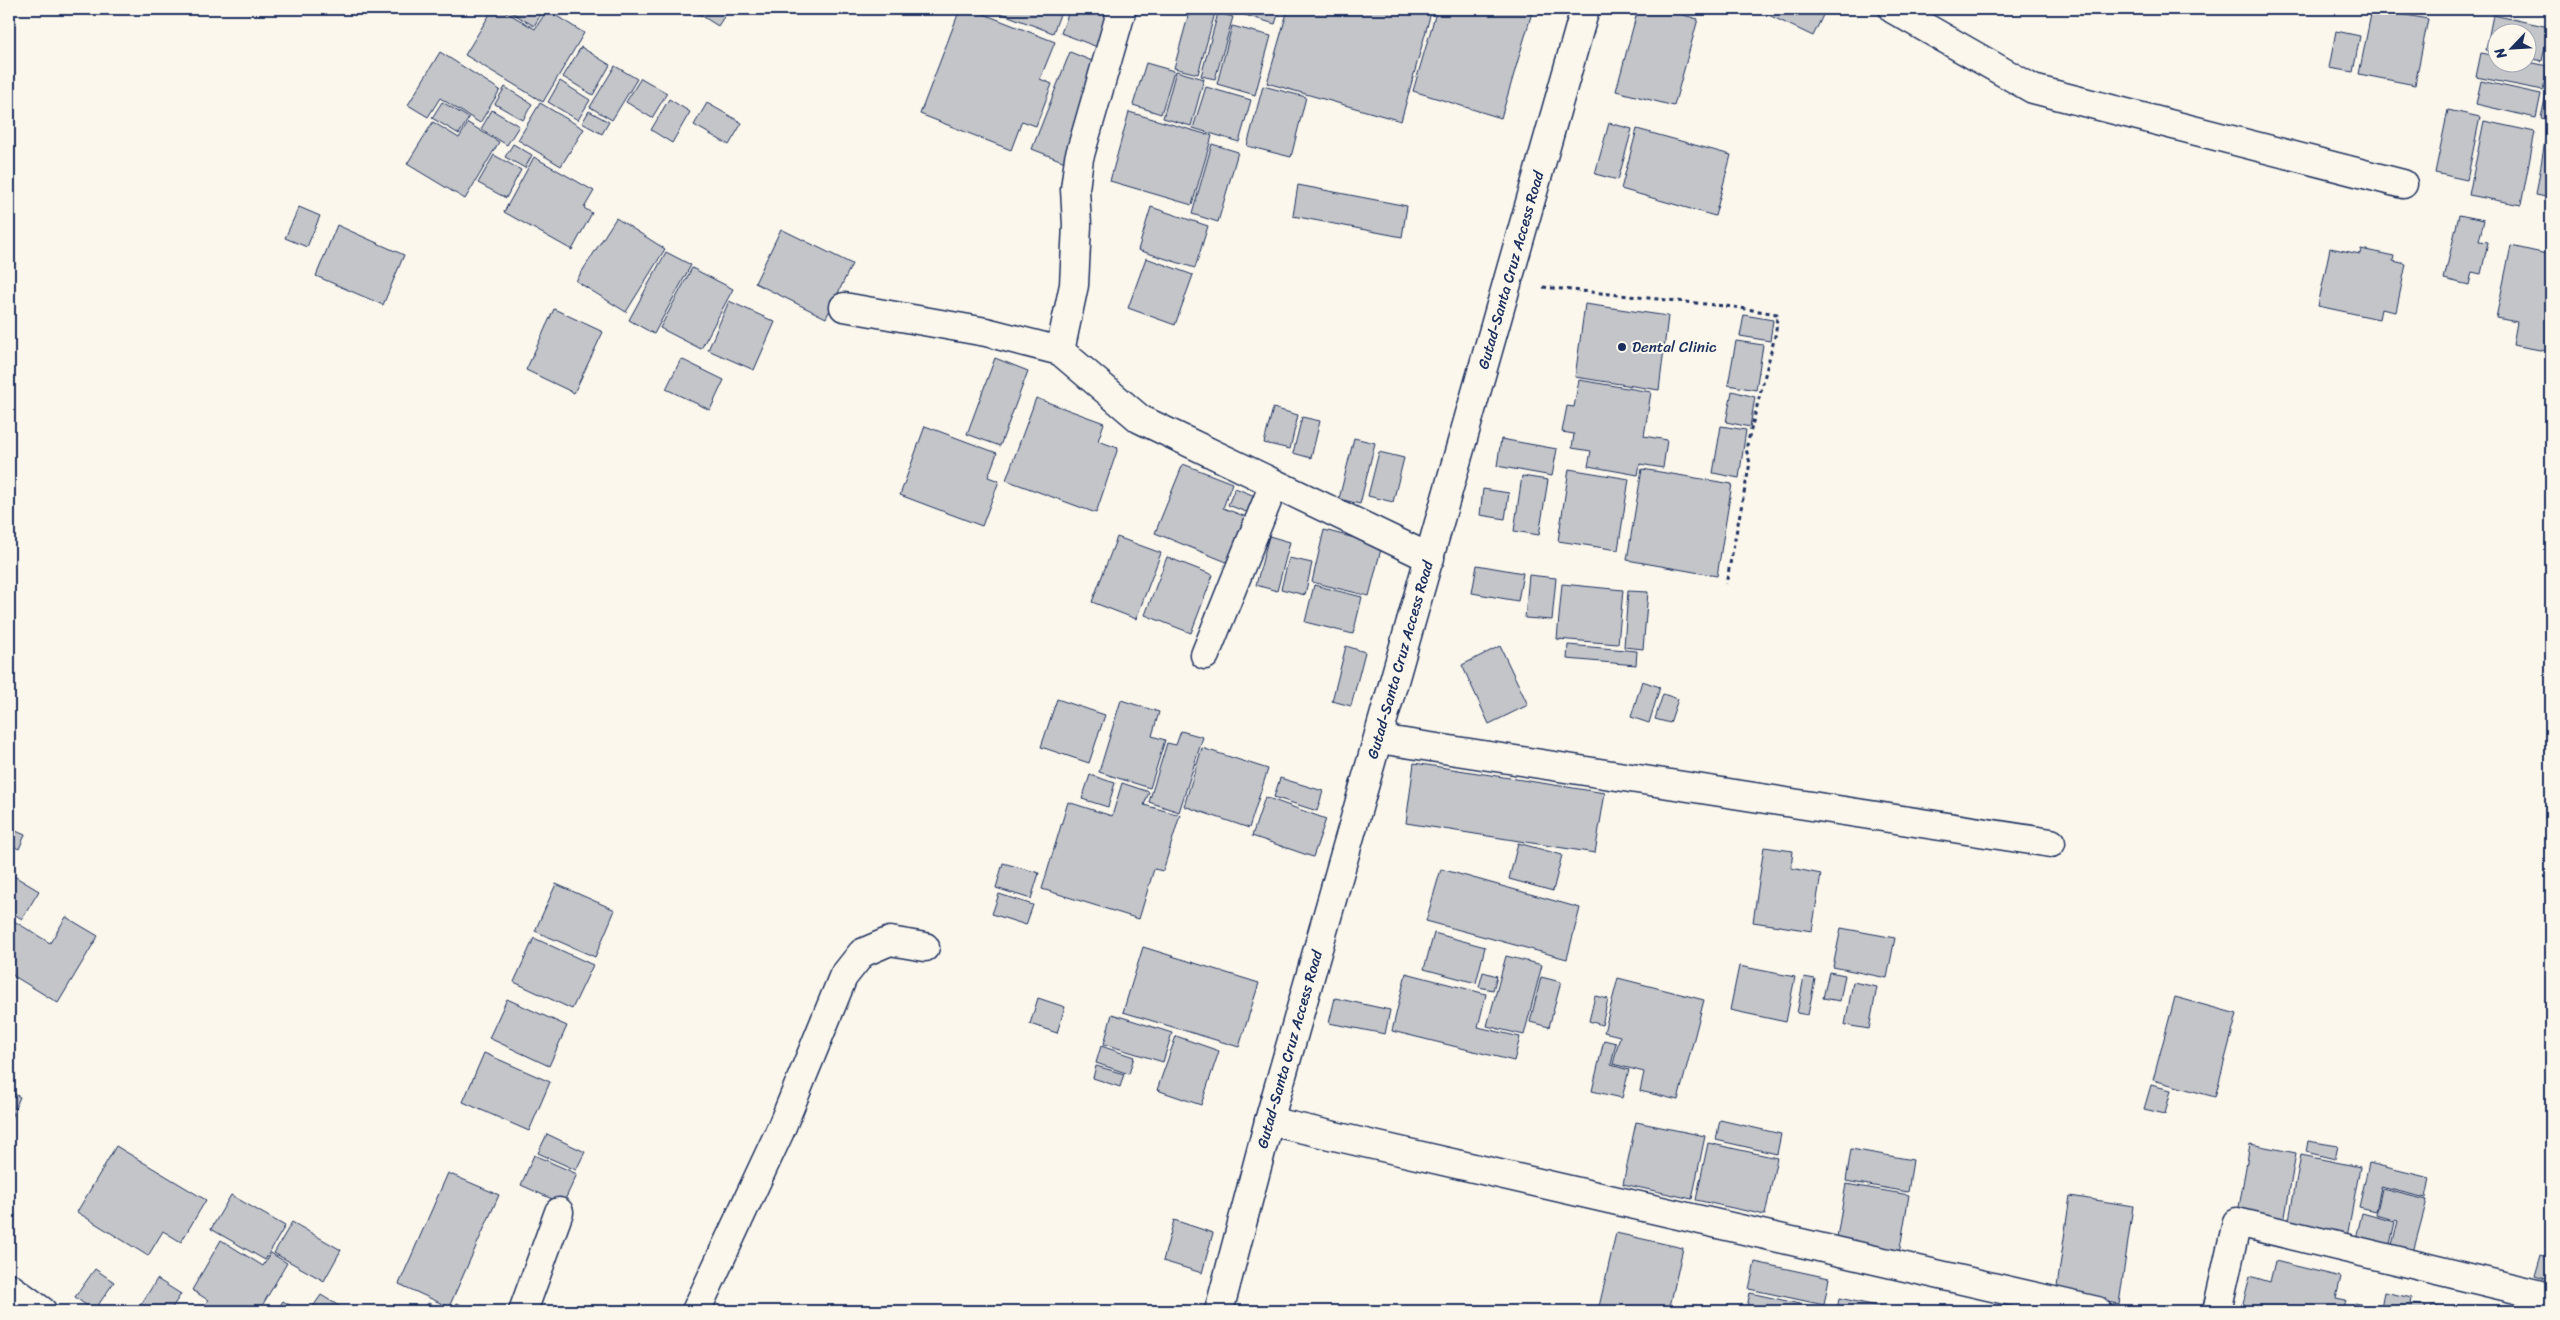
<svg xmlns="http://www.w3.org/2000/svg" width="2560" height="1320" viewBox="0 0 2560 1320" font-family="Sriracha,sans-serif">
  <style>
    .building { fill: #c3c5c9; stroke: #1b2f5e }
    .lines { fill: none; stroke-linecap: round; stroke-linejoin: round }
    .minor-casing { stroke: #1b2f5e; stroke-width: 31 }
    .major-casing { stroke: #1b2f5e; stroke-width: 31 }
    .path { stroke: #1b2f5e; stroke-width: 3; stroke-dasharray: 4 4; stroke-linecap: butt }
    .minor { stroke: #fbf7ec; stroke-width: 28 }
    .major { stroke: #fbf7ec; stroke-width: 28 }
    .poi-dot { fill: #1b2f5e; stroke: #fbf7ec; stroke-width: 2 }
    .labels { text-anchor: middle; stroke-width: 4; stroke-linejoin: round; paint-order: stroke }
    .street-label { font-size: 15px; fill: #1b2f5e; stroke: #fbf7ec }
    .poi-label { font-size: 15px; fill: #1b2f5e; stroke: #fbf7ec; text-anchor: start }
  </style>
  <rect width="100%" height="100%" fill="#fbf7ec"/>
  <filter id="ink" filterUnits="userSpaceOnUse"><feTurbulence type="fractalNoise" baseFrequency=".02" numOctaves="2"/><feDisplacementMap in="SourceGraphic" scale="10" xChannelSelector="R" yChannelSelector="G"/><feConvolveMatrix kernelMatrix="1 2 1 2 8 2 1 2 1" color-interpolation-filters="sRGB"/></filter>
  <g filter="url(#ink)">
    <path class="building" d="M 493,9 L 501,9 L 535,29 L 547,10 L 584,33 L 543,102 L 465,55 Z
      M 506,9 L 544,9 L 534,26 Z
      M 691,9 L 729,9 L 718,26 Z
      M 960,9 L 971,9 L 1055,42 L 1040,79 L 1052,84 L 1036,126 L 1022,121 L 1011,150 L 920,114 Z
      M 990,9 L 1062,9 L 1053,33 Z
      M 1070,9 L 1116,9 L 1100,48 L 1061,33 Z
      M 1190,9 L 1215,13 L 1198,74 L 1174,68 Z
      M 1225,9 L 1280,9 L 1275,24 Z
      M 1288,9 L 1432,9 L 1401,121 L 1267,83 Z
      M 1437,9 L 1533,9 L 1501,118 L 1413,91 Z
      M 1638,9 L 1662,9 L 1698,19 L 1674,106 L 1616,91 Z
      M 1756,9 L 1826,9 L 1813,36 Z
      M 2372,9 L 2428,19 L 2415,85 L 2359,74 Z
      M 1218,13 L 1233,17 L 1215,79 L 1201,76 Z
      M 2493,15 L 2549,27 L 2542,61 L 2528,58 L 2528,32 L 2498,32 L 2498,52 L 2486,50 Z
      M 1232,26 L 1271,36 L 1255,95 L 1217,84 Z
      M 2336,31 L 2360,36 L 2353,72 L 2329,68 Z
      M 581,47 L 610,65 L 593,95 L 563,77 Z
      M 440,52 L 500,90 L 480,123 L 440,98 L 428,117 L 408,105 Z
      M 1070,52 L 1102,65 L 1065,162 L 1032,149 Z
      M 2481,53 L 2498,56 L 2498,62 L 2528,62 L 2548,66 L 2543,90 L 2476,77 Z
      M 1146,63 L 1174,71 L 1161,114 L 1133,105 Z
      M 615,66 L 637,79 L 612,120 L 590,107 Z
      M 1176,71 L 1204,79 L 1191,126 L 1163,118 Z
      M 641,78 L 667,93 L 652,118 L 626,102 Z
      M 560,81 L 590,100 L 578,120 L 548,102 Z
      M 2481,81 L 2541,94 L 2536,118 L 2476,104 Z
      M 2548,84 L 2551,84 L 2551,120 L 2541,118 Z
      M 1263,86 L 1306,97 L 1291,157 L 1247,146 Z
      M 505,87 L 532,104 L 523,120 L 495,104 Z
      M 1206,87 L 1251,100 L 1239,142 L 1193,128 Z
      M 669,99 L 690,112 L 672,143 L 651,130 Z
      M 442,102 L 469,118 L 459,134 L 432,118 Z
      M 540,103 L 584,129 L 561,166 L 518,140 Z
      M 707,103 L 742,123 L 729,145 L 694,125 Z
      M 492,110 L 519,126 L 507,145 L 481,129 Z
      M 2448,110 L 2480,117 L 2467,180 L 2435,173 Z
      M 589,111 L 609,122 L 602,134 L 582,123 Z
      M 1129,112 L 1212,136 L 1192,205 L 1110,181 Z
      M 2484,121 L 2535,132 L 2521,205 L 2469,195 Z
      M 433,122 L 459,138 L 468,123 L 499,142 L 465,199 L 407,164 Z
      M 1609,123 L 1632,129 L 1618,180 L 1595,174 Z
      M 2548,123 L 2551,124 L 2551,198 L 2536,195 Z
      M 1637,129 L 1731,155 L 1715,216 L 1621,189 Z
      M 513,144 L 532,155 L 525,168 L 505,157 Z
      M 1212,144 L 1238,152 L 1218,222 L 1192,214 Z
      M 494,155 L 521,170 L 506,198 L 478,183 Z
      M 534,157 L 594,191 L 584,208 L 592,213 L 572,250 L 504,212 Z
      M 1298,185 L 1407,206 L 1402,237 L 1293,216 Z
      M 299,207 L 320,216 L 307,247 L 285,238 Z
      M 1151,207 L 1208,226 L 1195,268 L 1138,250 Z
      M 2459,215 L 2484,220 L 2479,241 L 2488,242 L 2481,274 L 2472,272 L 2469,285 L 2444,279 Z
      M 616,218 L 665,249 L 626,312 L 576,281 Z
      M 337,225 L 404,255 L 383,305 L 316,276 Z
      M 781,229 L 852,264 L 826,318 L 755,283 Z
      M 2511,246 L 2551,255 L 2551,352 L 2513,345 L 2517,322 L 2496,318 Z
      M 2330,248 L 2360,254 L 2361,249 L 2394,256 L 2393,261 L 2406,264 L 2396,312 L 2381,309 L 2379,319 L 2318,306 Z
      M 666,252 L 691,265 L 654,334 L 629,320 Z
      M 1146,258 L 1193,275 L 1175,325 L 1128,308 Z
      M 692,268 L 733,289 L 701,349 L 660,328 Z
      M 729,301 L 775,322 L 754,370 L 708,350 Z
      M 1585,304 L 1668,316 L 1659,390 L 1575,377 Z
      M 554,309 L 603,332 L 574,393 L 526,370 Z
      M 1744,315 L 1773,320 L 1770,341 L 1740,336 Z
      M 1736,341 L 1763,345 L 1756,390 L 1728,385 Z
      M 995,358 L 1028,371 L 1000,446 L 967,434 Z
      M 681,359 L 724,380 L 710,410 L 666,389 Z
      M 1579,380 L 1651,392 L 1644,436 L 1667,440 L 1663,468 L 1640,464 L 1638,475 L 1588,466 L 1591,451 L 1572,448 L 1574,434 L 1562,432 L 1567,406 L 1574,407 Z
      M 1732,391 L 1755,397 L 1750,427 L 1726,422 Z
      M 1036,398 L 1104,423 L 1098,441 L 1118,448 L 1096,513 L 1006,480 Z
      M 1273,408 L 1298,415 L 1290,449 L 1264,443 Z
      M 1302,417 L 1320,421 L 1311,458 L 1293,453 Z
      M 925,426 L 997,453 L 988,477 L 999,481 L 982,526 L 900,495 Z
      M 1721,426 L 1746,430 L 1739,478 L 1713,473 Z
      M 1354,438 L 1375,443 L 1360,504 L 1339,499 Z
      M 1501,439 L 1557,449 L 1552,476 L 1497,466 Z
      M 1379,452 L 1404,458 L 1393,502 L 1368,496 Z
      M 1183,464 L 1232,483 L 1223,508 L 1252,519 L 1234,565 L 1155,533 Z
      M 1569,469 L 1629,479 L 1618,550 L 1558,541 Z
      M 1642,469 L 1732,484 L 1717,576 L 1627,560 Z
      M 1522,476 L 1548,480 L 1539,535 L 1514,531 Z
      M 1235,488 L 1255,496 L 1249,513 L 1228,505 Z
      M 1483,489 L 1509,493 L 1505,519 L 1480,515 Z
      M 1324,530 L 1382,545 L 1369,596 L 1312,582 Z
      M 1269,536 L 1290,542 L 1277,591 L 1256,585 Z
      M 1117,537 L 1161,553 L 1136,619 L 1092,602 Z
      M 1167,557 L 1213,575 L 1191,633 L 1145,615 Z
      M 1289,558 L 1312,563 L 1305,595 L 1281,589 Z
      M 1477,565 L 1523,573 L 1518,601 L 1472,593 Z
      M 1529,575 L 1556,578 L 1552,620 L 1525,618 Z
      M 1562,584 L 1623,590 L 1618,644 L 1557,639 Z
      M 1314,585 L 1362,597 L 1353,634 L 1305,622 Z
      M 1628,591 L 1648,592 L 1643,649 L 1624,647 Z
      M 1568,645 L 1637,651 L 1636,665 L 1567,659 Z
      M 1346,646 L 1365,652 L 1351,706 L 1332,701 Z
      M 1500,646 L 1528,705 L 1489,724 L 1462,665 Z
      M 1642,681 L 1660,687 L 1649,723 L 1631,717 Z
      M 1663,694 L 1678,699 L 1670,723 L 1655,719 Z
      M 1057,699 L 1105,715 L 1089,763 L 1041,747 Z
      M 1121,700 L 1159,712 L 1152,736 L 1165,740 L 1150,788 L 1099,772 Z
      M 1181,731 L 1203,737 L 1179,812 L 1149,802 L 1167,743 L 1176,745 Z
      M 1202,748 L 1268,769 L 1249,828 L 1184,806 Z
      M 1414,763 L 1605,793 L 1595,853 L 1406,823 Z
      M 1090,775 L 1115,783 L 1108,807 L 1082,799 Z
      M 1280,778 L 1323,791 L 1317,811 L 1274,797 Z
      M 1122,783 L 1149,792 L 1144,805 L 1180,815 L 1163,871 L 1154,869 L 1139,919 L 1042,889 L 1068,802 L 1112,816 Z
      M 1265,797 L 1326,819 L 1313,857 L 1252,836 Z
      M 9,828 L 25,835 L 19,849 L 9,844 Z
      M 1518,843 L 1562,855 L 1553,891 L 1509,879 Z
      M 1764,847 L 1793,851 L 1791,868 L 1821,874 L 1812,931 L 1753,922 Z
      M 1003,863 L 1039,873 L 1031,899 L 996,888 Z
      M 1441,869 L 1580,908 L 1567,959 L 1426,921 Z
      M 9,873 L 39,891 L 22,919 L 9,911 Z
      M 556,884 L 615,910 L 595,957 L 535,931 Z
      M 999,894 L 1033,905 L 1026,925 L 992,914 Z
      M 66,917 L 98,936 L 58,1003 L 9,973 L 9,918 L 50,943 Z
      M 1841,928 L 1895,938 L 1887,978 L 1833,967 Z
      M 1434,933 L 1485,947 L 1476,983 L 1424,969 Z
      M 534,938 L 593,965 L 572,1009 L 514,982 Z
      M 1143,947 L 1259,983 L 1239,1047 L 1123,1012 Z
      M 1506,956 L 1542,965 L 1524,1035 L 1487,1026 Z
      M 1739,966 L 1795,977 L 1786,1022 L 1730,1010 Z
      M 1483,972 L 1497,976 L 1493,990 L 1479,987 Z
      M 1829,972 L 1845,975 L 1840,1001 L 1823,998 Z
      M 1406,973 L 1486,994 L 1478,1027 L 1520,1037 L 1514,1061 L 1392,1031 Z
      M 1541,977 L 1561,982 L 1549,1027 L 1530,1022 Z
      M 1804,977 L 1815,979 L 1808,1015 L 1797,1013 Z
      M 1618,978 L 1704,1000 L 1678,1100 L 1640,1091 L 1644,1072 L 1613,1064 L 1620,1036 L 1604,1032 Z
      M 1853,982 L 1877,987 L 1869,1029 L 1845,1025 Z
      M 1595,996 L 1608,999 L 1602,1025 L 1589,1021 Z
      M 2175,997 L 2237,1014 L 2215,1097 L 2153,1080 Z
      M 1038,998 L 1065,1007 L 1057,1033 L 1030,1024 Z
      M 1335,998 L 1390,1010 L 1385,1034 L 1329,1023 Z
      M 507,999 L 567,1026 L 549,1066 L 489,1038 Z
      M 1112,1014 L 1172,1033 L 1163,1062 L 1104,1044 Z
      M 1176,1036 L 1219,1051 L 1201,1105 L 1157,1090 Z
      M 1604,1040 L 1616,1043 L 1611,1065 L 1629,1070 L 1622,1098 L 1592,1091 Z
      M 1101,1046 L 1134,1057 L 1129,1074 L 1096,1063 Z
      M 484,1053 L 550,1082 L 529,1131 L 463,1102 Z
      M 1096,1066 L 1124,1074 L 1120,1087 L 1093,1078 Z
      M 2151,1085 L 2171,1090 L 2165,1114 L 2144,1109 Z
      M 9,1091 L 20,1097 L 9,1122 Z
      M 1720,1120 L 1781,1134 L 1777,1154 L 1716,1140 Z
      M 1636,1122 L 1705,1136 L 1692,1199 L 1623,1184 Z
      M 547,1134 L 585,1152 L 576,1170 L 538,1153 Z
      M 2308,1141 L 2338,1146 L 2335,1159 L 2306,1152 Z
      M 1708,1143 L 1777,1158 L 1765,1215 L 1696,1200 Z
      M 2250,1144 L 2296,1153 L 2284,1222 L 2238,1213 Z
      M 116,1146 L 206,1200 L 181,1242 L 163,1231 L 148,1256 L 77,1212 Z
      M 1851,1149 L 1913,1160 L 1908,1192 L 1846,1181 Z
      M 534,1155 L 577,1174 L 563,1204 L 521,1185 Z
      M 2301,1155 L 2360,1167 L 2347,1237 L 2288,1225 Z
      M 2369,1163 L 2430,1178 L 2426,1198 L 2381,1187 L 2376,1211 L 2359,1207 Z
      M 448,1173 L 499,1195 L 449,1307 L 399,1284 Z
      M 1846,1184 L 1909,1195 L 1898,1260 L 1835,1249 Z
      M 2382,1189 L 2427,1200 L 2412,1256 L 2391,1249 L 2398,1221 L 2376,1215 Z
      M 231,1195 L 285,1226 L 265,1260 L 211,1229 Z
      M 2070,1196 L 2133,1206 L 2119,1304 L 2056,1294 Z
      M 2362,1213 L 2395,1222 L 2388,1253 L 2355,1243 Z
      M 1174,1220 L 1213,1233 L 1202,1273 L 1163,1261 Z
      M 292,1222 L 341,1250 L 324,1281 L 274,1253 Z
      M 1616,1233 L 1683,1248 L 1669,1311 L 1598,1311 Z
      M 221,1240 L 263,1266 L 271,1253 L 287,1263 L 259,1311 L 201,1311 L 208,1300 L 192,1290 Z
      M 2541,1255 L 2551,1258 L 2551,1281 L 2535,1276 Z
      M 2275,1261 L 2341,1277 L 2336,1298 L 2346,1300 L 2343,1311 L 2241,1311 L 2250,1276 L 2270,1282 Z
      M 1755,1262 L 1829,1278 L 1824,1305 L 1749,1289 Z
      M 95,1269 L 114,1282 L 94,1311 L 75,1297 Z
      M 157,1279 L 181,1294 L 170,1311 L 137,1311 Z
      M 2384,1292 L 2412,1298 L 2411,1304 L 2426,1306 L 2425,1311 L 2353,1311 L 2355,1303 L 2381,1309 Z
      M 1750,1293 L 1828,1310 L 1827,1311 L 1746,1311 Z
      M 321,1295 L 339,1306 L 336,1311 L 310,1311 Z
      M 1839,1298 L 1882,1307 L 1881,1311 L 1837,1311 Z
      M 283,1301 L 299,1311 L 276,1311 Z
      M 428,1303 L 447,1311 L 424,1311 Z
      M 457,1303 L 474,1311 L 453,1311 Z
      M 2433,1305 L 2464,1311 L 2431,1311 Z
      M 1970,1307 L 1994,1311 L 1969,1311 Z"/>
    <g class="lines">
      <g class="minor-casing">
        <path id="minor" d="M 1893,9 L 2033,89 L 2403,184
          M 844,307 L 986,332 L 1060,351 L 1140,419 L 1430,558
          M 1060,351 L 1074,285 L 1077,225 L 1075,189 L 1079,158 L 1122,9
          M 1205,655 L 1274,484
          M 1379,739 L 2051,843
          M 1269,1121 L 2097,1311
          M 9,1287 L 42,1311
          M 523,1311 L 559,1212
          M 696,1311 L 780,1131 L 843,977 L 862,953 L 890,941 L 925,947
          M 2217,1311 L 2237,1222 L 2549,1297 L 2546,1311"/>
      </g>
      <g class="major-casing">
        <g id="major">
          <path id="s1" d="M 1219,1311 L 1269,1121 L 1585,9"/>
        </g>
      </g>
      <path class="path" d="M 1543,287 L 1734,307 L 1777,314 L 1776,332 L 1746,449 L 1750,463 L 1726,584"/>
      <use href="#minor" class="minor"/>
      <use href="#major" class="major"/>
    </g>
  </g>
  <circle class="poi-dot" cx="1622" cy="347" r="5"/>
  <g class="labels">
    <g class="street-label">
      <text dy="5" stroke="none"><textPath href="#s1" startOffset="1081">Gutad-Santa Cruz Access Road</textPath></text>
      <text dy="5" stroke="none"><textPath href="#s1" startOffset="676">Gutad-Santa Cruz Access Road</textPath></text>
      <text dy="5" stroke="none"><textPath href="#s1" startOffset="271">Gutad-Santa Cruz Access Road</textPath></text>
    </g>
    <g class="poi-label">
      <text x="1632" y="352">Dental Clinic</text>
    </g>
  </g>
  <rect width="2560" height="1320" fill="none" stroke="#fbf7ec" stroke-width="30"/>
  <rect x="15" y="15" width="2530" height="1290" fill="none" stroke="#1b2f5e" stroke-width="2" filter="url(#ink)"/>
  <g transform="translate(2512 48) rotate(245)"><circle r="24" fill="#fbf7ec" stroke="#a1a7b3"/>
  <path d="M0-4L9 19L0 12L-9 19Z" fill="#1b2f5e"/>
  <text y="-8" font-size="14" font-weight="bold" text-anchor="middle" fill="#1b2f5e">N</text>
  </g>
</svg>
